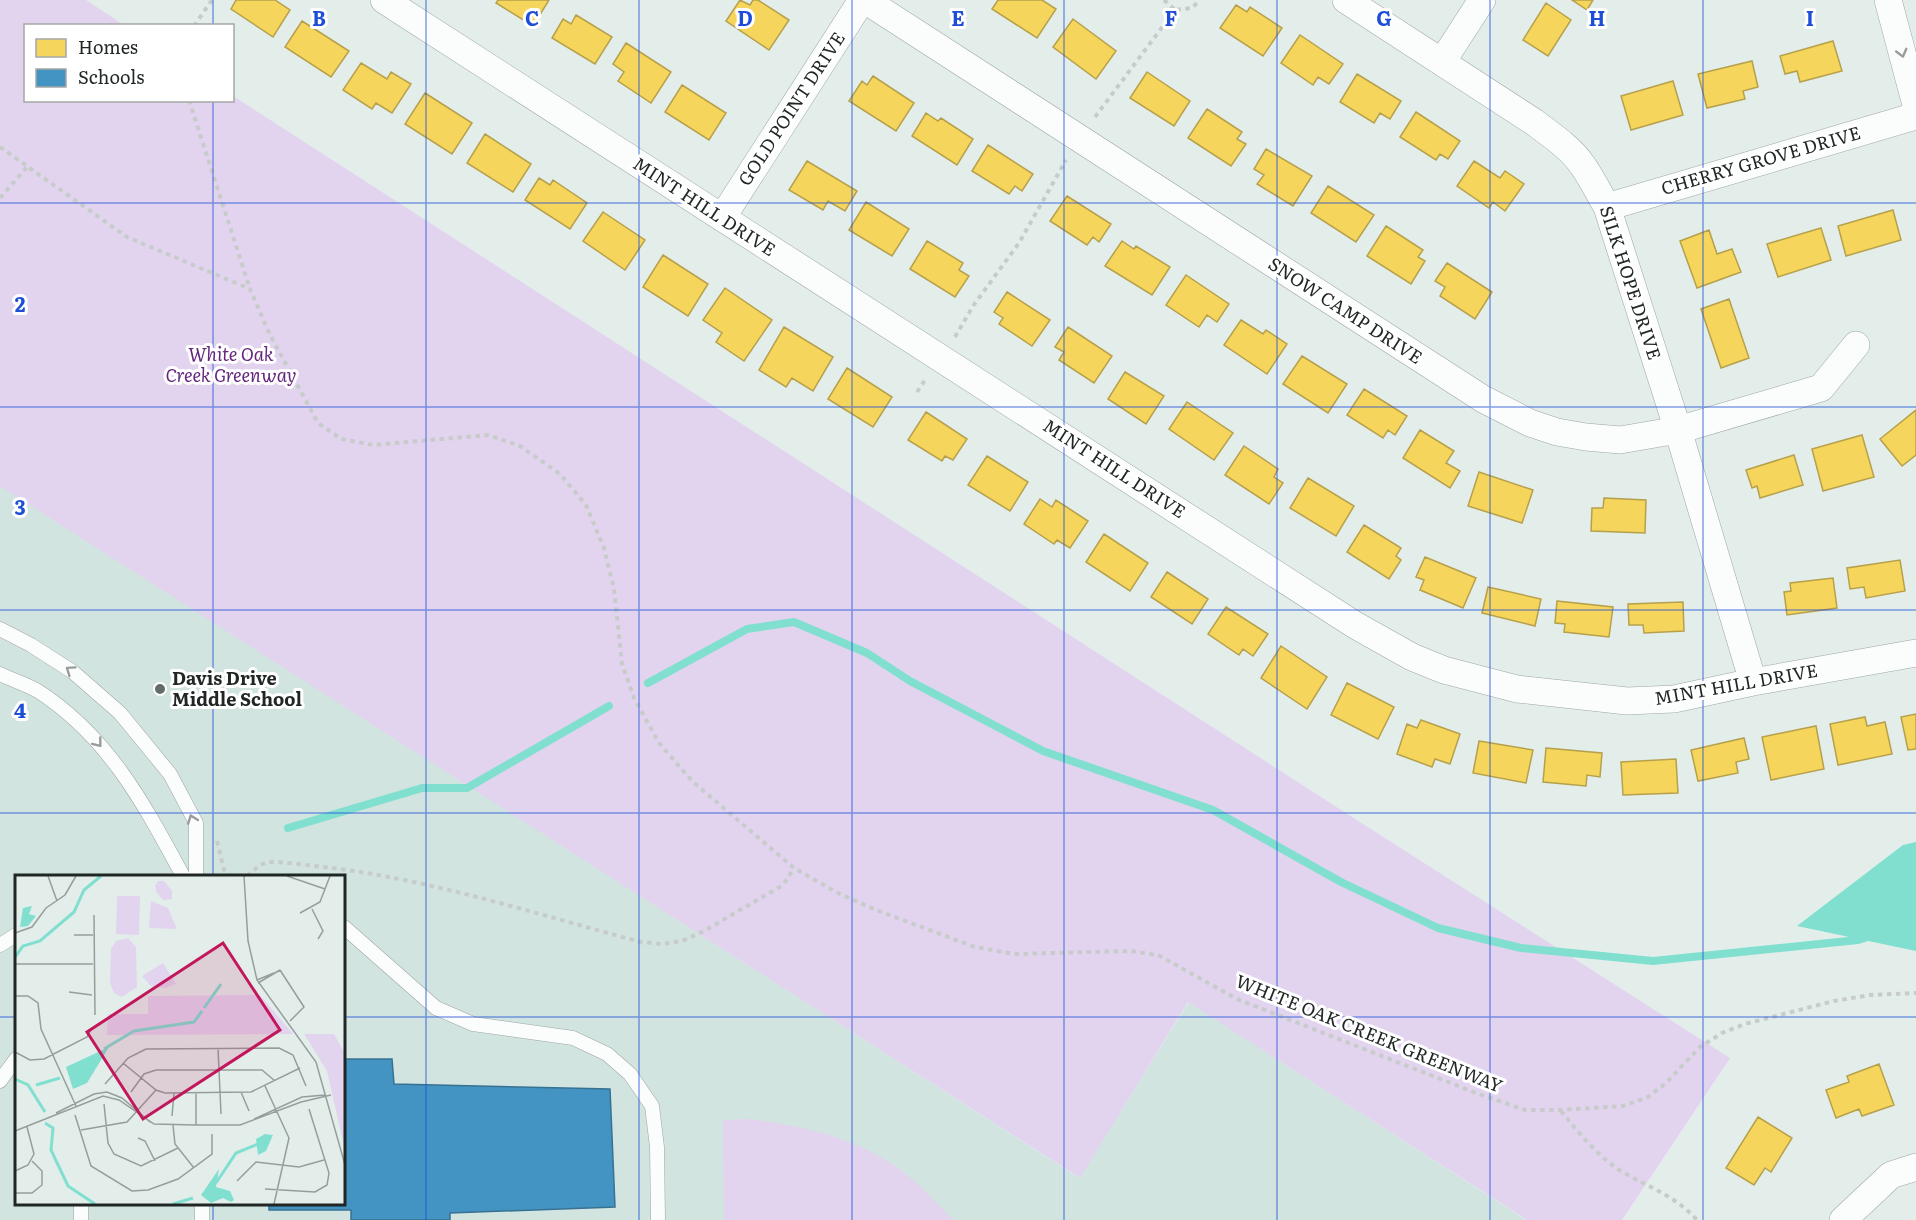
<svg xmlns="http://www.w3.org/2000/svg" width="1916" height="1220" viewBox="0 0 1916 1220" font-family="Literata,serif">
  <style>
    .built { fill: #d1e4e0; fill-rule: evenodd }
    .green { fill: #e2d4ef }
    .water { fill: #81dfd0 }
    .homes { fill: #f6d55c; stroke: #b6a04b; stroke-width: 1.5 }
    .schools { fill: #4393c3; stroke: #387293; stroke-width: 1.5 }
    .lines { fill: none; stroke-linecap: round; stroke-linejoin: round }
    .stream { stroke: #81dfd0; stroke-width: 8 }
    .service-casing { stroke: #9ea6a4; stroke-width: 15 }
    .minor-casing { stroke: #9ea6a4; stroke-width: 28 }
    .path { stroke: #c7cccb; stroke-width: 4; stroke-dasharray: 4.5 4.5; stroke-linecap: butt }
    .service { stroke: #fbfcfc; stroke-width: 14 }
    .minor { stroke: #fbfcfc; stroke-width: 27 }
    .oneway { stroke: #989c9b }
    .grid { fill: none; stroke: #1d4ed8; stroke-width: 1.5; stroke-opacity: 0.55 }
    .poi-dot { fill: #646c6a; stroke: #fff; stroke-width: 2 }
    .labels { text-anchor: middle; stroke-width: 6; stroke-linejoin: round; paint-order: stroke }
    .street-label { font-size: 18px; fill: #1f2624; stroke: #fff }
    .park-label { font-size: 18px; font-style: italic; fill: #65277d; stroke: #fff }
    .poi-label { font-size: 18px; font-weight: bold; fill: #1f2624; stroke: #fff; text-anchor: start }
    .inset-river { fill: none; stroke: #81dfd0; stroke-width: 3 }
    .inset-road { fill: none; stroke: #959e9b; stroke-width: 1.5 }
    .view { fill: #c2185b; fill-opacity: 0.15; stroke: #c2185b; stroke-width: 3 }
    .inset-edge { fill: none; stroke: #1f2624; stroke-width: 3 }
    .grid-label { font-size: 20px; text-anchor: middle; font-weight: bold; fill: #1d4ed8; stroke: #fff; stroke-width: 6; stroke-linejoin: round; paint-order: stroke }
  </style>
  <rect width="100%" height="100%" fill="#e3eeeb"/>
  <path class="built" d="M 0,484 L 1079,1178 L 1189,1002 L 1526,1220 L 0,1220 ZM 16,876 L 344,876 L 344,1204 L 16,1204 Z"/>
  <path class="green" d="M 0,0 L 86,0 L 124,25 L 26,26 L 26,100 L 232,100 L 233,96 L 1352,817 L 1730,1058 L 1622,1220 L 1527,1220 L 1188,1002 L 1080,1178 L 0,486 Z
    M 749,1119 C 809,1127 868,1140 914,1181 C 928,1193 940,1207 953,1220 L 724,1220 L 723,1120 Z"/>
  <path class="water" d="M 1916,842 L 1916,951 L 1797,926 L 1903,845 Z"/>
  <path class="homes" d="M 236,0 L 275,0 L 290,10 L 273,37 L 231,9 Z
    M 498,0 L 549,0 L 533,26 L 496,3 Z
    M 740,0 L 750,5 L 753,0 L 758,0 L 789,20 L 769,50 L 726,21 Z
    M 998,0 L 1042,0 L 1056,9 L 1037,38 L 992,9 Z
    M 1572,0 L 1593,0 L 1587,10 Z
    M 1546,3 L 1571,20 L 1548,56 L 1523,40 Z
    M 1236,5 L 1247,12 L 1250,7 L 1282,28 L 1263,56 L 1220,28 Z
    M 576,15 L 612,37 L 595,64 L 552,38 L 563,19 L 571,24 Z
    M 1073,19 L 1116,51 L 1096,79 L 1053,47 Z
    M 302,21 L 349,51 L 331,77 L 285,47 Z
    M 1300,35 L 1343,64 L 1329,84 L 1318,77 L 1313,85 L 1281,63 Z
    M 1833,41 L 1842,71 L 1800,82 L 1797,71 L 1785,74 L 1780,56 Z
    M 626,43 L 671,72 L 651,103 L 618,81 L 624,72 L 613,64 Z
    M 1752,61 L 1758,87 L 1743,91 L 1745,99 L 1707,108 L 1698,74 Z
    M 361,63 L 387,79 L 391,72 L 411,84 L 392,113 L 376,103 L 372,109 L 343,90 Z
    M 1147,72 L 1190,101 L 1174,126 L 1130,98 Z
    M 1357,74 L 1401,101 L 1390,119 L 1380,113 L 1374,123 L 1340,102 Z
    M 873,76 L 914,103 L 896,131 L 849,101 L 862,81 L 867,85 Z
    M 1673,81 L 1683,115 L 1631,130 L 1621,96 Z
    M 682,85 L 726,113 L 709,140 L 665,112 Z
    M 425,93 L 472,123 L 452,154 L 405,124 Z
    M 1207,109 L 1242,132 L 1237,139 L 1246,144 L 1231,166 L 1188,138 Z
    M 1416,112 L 1460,141 L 1448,159 L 1440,154 L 1436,160 L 1400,137 Z
    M 926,113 L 938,121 L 941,118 L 973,139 L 957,165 L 912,136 Z
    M 485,134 L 531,164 L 513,192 L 467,163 Z
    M 988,145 L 1033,174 L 1022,191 L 1015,186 L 1009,194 L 972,171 Z
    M 1266,149 L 1312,176 L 1293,206 L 1257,184 L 1264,175 L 1254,169 Z
    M 807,161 L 857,191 L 845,211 L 828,201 L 823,210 L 789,190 Z
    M 1474,161 L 1500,178 L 1505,171 L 1524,184 L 1505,211 L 1493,202 L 1489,208 L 1457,186 Z
    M 539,178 L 550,185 L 553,180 L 587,203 L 570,229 L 525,200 Z
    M 1328,186 L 1374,215 L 1356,242 L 1311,213 Z
    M 1067,196 L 1111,224 L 1099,242 L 1093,237 L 1087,245 L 1050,221 Z
    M 866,202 L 909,229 L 892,256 L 849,230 Z
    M 1893,210 L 1901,240 L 1846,256 L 1838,226 Z
    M 603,212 L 645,240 L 625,270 L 583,241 Z
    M 1386,226 L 1423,250 L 1418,257 L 1425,261 L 1411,284 L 1367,256 Z
    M 1821,228 L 1831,260 L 1778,277 L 1767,244 Z
    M 1709,230 L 1717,254 L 1732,249 L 1741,272 L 1697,288 L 1680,241 Z
    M 927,241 L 963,263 L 959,270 L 969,276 L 955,297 L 910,269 Z
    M 1122,241 L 1134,249 L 1136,246 L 1170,267 L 1152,295 L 1105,266 Z
    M 663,255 L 708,284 L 688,316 L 643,287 Z
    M 1447,263 L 1492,292 L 1475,319 L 1440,296 L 1445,287 L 1435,281 Z
    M 1186,275 L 1229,304 L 1217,322 L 1207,315 L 1199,327 L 1166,305 Z
    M 725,288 L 772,320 L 744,361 L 716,342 L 722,333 L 703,320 Z
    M 1007,292 L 1050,320 L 1032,346 L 999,324 L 1003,318 L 994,312 Z
    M 1729,299 L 1749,358 L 1721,368 L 1701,309 Z
    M 1241,320 L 1263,334 L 1266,330 L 1287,344 L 1267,374 L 1224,345 Z
    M 784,327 L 833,357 L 813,391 L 792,378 L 786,387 L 759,370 Z
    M 1068,327 L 1112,356 L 1094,383 L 1059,360 L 1064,352 L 1055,347 Z
    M 1302,356 L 1347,384 L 1328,413 L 1283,384 Z
    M 847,368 L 892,397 L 873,427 L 828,399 Z
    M 1125,372 L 1164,396 L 1146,424 L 1108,399 Z
    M 1364,389 L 1407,416 L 1395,435 L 1388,430 L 1383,438 L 1347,415 Z
    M 1187,402 L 1233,433 L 1214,460 L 1169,429 Z
    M 1916,410 L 1916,455 L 1902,466 L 1880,439 Z
    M 926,412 L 967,439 L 953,460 L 945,456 L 942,461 L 908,440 Z
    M 1420,430 L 1454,451 L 1446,463 L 1460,471 L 1450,488 L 1403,458 Z
    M 1862,435 L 1874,477 L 1823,491 L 1812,449 Z
    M 1244,446 L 1278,469 L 1274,477 L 1283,483 L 1269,504 L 1225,475 Z
    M 1794,455 L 1803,485 L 1760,498 L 1757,486 L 1752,488 L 1746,470 Z
    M 987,456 L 1028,482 L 1010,511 L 968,485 Z
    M 1479,472 L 1533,490 L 1522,523 L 1468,506 Z
    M 1308,478 L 1354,506 L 1336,536 L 1290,508 Z
    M 1604,498 L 1646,500 L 1645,533 L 1591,531 L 1592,508 L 1603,508 Z
    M 1040,499 L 1052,507 L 1056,500 L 1088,521 L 1070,548 L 1057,540 L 1054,544 L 1024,524 Z
    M 1364,525 L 1401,548 L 1396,556 L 1401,560 L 1389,579 L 1347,552 Z
    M 1104,534 L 1148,563 L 1130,591 L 1086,562 Z
    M 1425,557 L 1476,578 L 1463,608 L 1420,590 L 1424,580 L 1416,577 Z
    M 1900,560 L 1905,591 L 1866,598 L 1864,587 L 1850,589 L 1847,568 Z
    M 1167,572 L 1208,599 L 1192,624 L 1151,597 Z
    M 1833,578 L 1837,608 L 1787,615 L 1784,592 L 1791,591 L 1790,583 Z
    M 1488,587 L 1541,599 L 1535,626 L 1482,613 Z
    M 1557,601 L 1613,607 L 1609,637 L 1564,632 L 1565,624 L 1555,623 Z
    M 1683,602 L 1684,631 L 1644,633 L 1643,625 L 1629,625 L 1628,604 Z
    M 1226,607 L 1268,634 L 1253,656 L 1243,649 L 1239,655 L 1208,634 Z
    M 1281,646 L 1327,677 L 1307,709 L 1261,678 Z
    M 1347,683 L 1394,707 L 1378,739 L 1331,715 Z
    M 1916,714 L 1916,749 L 1908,750 L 1901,717 Z
    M 1865,717 L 1867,726 L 1885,722 L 1892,754 L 1838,765 L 1830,724 Z
    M 1421,720 L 1460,734 L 1450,764 L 1435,759 L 1432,767 L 1397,754 L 1407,724 L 1417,728 Z
    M 1816,726 L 1824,769 L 1771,780 L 1762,737 Z
    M 1744,738 L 1749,759 L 1736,762 L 1738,773 L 1698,781 L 1691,750 Z
    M 1479,741 L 1533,750 L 1526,783 L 1473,773 Z
    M 1546,748 L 1602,753 L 1600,777 L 1587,775 L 1586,786 L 1543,782 Z
    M 1676,759 L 1678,793 L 1623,795 L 1621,762 Z
    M 1879,1064 L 1894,1105 L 1862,1116 L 1859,1109 L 1836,1118 L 1826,1090 L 1849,1082 L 1847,1076 Z
    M 1758,1117 L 1792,1138 L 1771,1172 L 1765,1168 L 1754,1185 L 1726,1168 Z"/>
  <path class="schools" d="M 344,1059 L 392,1059 L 394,1084 L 610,1089 L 615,1207 L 450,1213 L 450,1220 L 351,1220 L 351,1210 L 269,1210 L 269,1204 L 344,1204 Z"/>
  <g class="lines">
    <path class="stream" d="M 648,683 L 747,629 L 794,622 L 867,653 L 910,681 L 1043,751 L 1213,810 L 1341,882 L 1438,928 L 1521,948 L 1653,961 L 1858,940 L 1865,938
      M 288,828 L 422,788 L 467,788 L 609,706"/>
    <g class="service-casing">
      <path id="service" d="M 0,629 L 31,645 L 73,672 L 120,713 L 170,774 L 196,823 L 196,876
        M 0,674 C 12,680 26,684 38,691 C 109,737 144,804 183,876
        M 344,927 L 436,1008 L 473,1024 L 573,1038 L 607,1054 L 630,1074 L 652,1106 L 657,1147 L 658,1220
        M 0,945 L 16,935
        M 0,1081 L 16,1059
        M 81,1204 L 81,1220
        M 202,1204 L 202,1220"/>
    </g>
    <g class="minor-casing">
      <path id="minor" d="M 384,0 L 1355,625 L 1412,657 L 1444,670 L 1517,689 L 1627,701 L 1674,699 L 1753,682 L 1916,653
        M 865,0 L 1483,399 L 1530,423 L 1557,432 L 1586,437 L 1620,440 L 1678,430 L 1821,388 L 1856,345
        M 1346,0 L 1534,122 C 1551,135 1571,148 1583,166 C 1592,179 1599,193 1607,207 L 1678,430 L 1753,682
        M 1888,0 L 1916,105
        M 1442,62 L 1482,0
        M 1607,207 L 1916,116
        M 722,218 L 862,0
        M 1843,1220 L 1891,1175 L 1916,1167"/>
    </g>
    <path class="path" d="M 1164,0 L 1175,10
      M 194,26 L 212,0
      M 189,100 L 250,289
      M 1095,117 L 1175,10 L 1192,8 L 1200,0
      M 0,147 L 127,237 L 250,289 L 269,333 L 318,423 L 341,439 L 373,445 L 488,435 L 520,446 L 560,474 L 586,505 L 604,548 L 614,589 L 622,664 L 634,698 L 659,743 L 692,781 L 794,868 L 836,892 L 876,910 L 975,947 L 1014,954 L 1130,951 L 1158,955 L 1237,999 L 1476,1093 L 1525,1110 L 1561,1110 L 1623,1106 L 1648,1097 L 1666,1083 L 1700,1047 L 1722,1033 L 1745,1024 L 1834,1001 L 1870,995 L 1916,993
      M 0,198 L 28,166
      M 955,337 L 973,306 L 1019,243 L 1066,160
      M 917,392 L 925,380
      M 217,841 L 224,870 L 231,876
      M 247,876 L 260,865 L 268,862 C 289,862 311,866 332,868 C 437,881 539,915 641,942 L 661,944 L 682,941 L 704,931 L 783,885 L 794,868
      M 1561,1111 C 1579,1133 1599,1158 1624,1173 C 1651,1188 1675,1196 1697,1220"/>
    <use href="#service" class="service"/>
    <use href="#minor" class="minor"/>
  </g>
  <defs><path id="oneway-chevron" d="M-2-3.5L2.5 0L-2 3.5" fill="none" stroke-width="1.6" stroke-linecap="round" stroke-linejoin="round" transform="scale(1.5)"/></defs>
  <g class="oneway">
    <use href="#oneway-chevron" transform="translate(1902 53) rotate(75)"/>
    <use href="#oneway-chevron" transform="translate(70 670) rotate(-145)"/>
    <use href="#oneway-chevron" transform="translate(98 743) rotate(52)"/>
    <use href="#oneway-chevron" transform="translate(192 819) rotate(-110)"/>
  </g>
  <path class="grid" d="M 213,0 L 213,26M 426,0 L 426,1220M 639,0 L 639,1220M 852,0 L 852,1220M 1064,0 L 1064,1220M 1277,0 L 1277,1220M 1490,0 L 1490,1220M 1703,0 L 1703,1220M 213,100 L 213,876M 0,203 L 1916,203M 0,407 L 1916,407M 0,610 L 1916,610M 0,813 L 1916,813M 0,1017 L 16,1017M 344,1017 L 1916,1017M 213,1204 L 213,1220"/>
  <circle class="poi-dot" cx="160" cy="689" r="6"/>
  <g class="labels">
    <g class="street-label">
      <text transform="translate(792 109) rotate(-57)" y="6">GOLD POINT DRIVE</text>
      <text transform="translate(1761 161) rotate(-16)" y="6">CHERRY GROVE DRIVE</text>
      <text transform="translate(704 207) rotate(33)" y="6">MINT HILL DRIVE</text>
      <text transform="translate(1630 283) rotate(72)" y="6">SILK HOPE DRIVE</text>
      <text transform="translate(1345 311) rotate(33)" y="6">SNOW CAMP DRIVE</text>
      <text transform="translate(1114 469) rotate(33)" y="6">MINT HILL DRIVE</text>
      <text transform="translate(1736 685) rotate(-10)" y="6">MINT HILL DRIVE</text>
      <text transform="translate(1369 1034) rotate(22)" y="6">WHITE OAK CREEK GREENWAY</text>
    </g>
    <g class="park-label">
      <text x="231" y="361">White Oak<tspan x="231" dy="21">Creek Greenway</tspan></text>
    </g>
    <g class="poi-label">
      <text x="172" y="685">Davis Drive<tspan x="172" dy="21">Middle School</tspan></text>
    </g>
  </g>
  <g transform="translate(15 875)">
    <rect width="330" height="330" fill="#e3eeeb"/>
    <path d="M 143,6 L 149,6 L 157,16 L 157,24 L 148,25 L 142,18 L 140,11 ZM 102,21 L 125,21 L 124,60 L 101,59 ZM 136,26 L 153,33 L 162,54 L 134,53 ZM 113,63 L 121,72 L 122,112 L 107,122 L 99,118 L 95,108 L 96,74 L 101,66 ZM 148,88 L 161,109 L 150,113 L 136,111 L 127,101 ZM 245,120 L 278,159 L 92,160 L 93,139 L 133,139 L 133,121 ZM 289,159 L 319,159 L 330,179 L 330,275 L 312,196 Z" fill="#e2d4ef"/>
    <path d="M 17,31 L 14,39 L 21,41 L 13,51 L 5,52 L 8,33 ZM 94,172 L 72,208 L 58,214 L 51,192 ZM 250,259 L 258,260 L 251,276 L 243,280 L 241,264 ZM 204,294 L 201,312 L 215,316 L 219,325 L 216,327 L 208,323 L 196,328 L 186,320 Z" fill="#81dfd0"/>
    <path class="inset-river" d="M 0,82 L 8,71 L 25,66 L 59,37 L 69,15 L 86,1M 189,133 L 206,109M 89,174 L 119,156 L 179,147 L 187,136M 0,204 L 13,210 L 30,237M 21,210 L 45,203M 30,248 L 38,253 L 36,275 L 53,311 L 80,329M 201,308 L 221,278 L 243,269M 158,329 L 178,323"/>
    <path class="inset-road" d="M 33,1 L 42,26M 229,1 L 233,66 L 242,105 L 301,187 L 330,290M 272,1 L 310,14M 297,34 L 308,56 L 303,64M 285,38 L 305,27 L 315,1M 79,40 L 80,140M 0,58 L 17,52 L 31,33 L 50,20 L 61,1M 59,60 L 78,60M 0,89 L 78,89M 265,95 L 289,132 L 275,146M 242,105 L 259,98M 243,108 L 265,95M 54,117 L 77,120M 0,121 L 13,121 L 23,128 L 26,154 L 61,231M 203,173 L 206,239M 0,177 L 15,185 L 29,184 L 72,162 L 77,153M 108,188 L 141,215 L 150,218 L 236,217 L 285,193M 90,209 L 113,183 L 131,174 L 264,173 L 278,180 L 291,211M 250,211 L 274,263 L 259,329M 116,217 L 129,199 L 141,195 L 247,195 L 260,206M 226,217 L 234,236M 181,218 L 181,250M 89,229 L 93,268 L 99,279 L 126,291 L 163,273M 41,238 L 79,219 L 92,217 L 107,223 L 135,247M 60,240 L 76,291 L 117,316 L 133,315 L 163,304 L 197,279 L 197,259M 157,241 L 159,218M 239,244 L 287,222 L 310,220M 158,250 L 160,269 L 179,293M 66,255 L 112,247 L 141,215M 0,256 L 88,221 L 104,225 L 139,249 L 181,250 L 225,250 L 286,227 L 316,220M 123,263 L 130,266 L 140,286M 0,296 L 13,290 L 19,279 L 12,252M 222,306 L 241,287 L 284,292 L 309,285M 250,314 L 300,317 L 312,310 L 314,298 L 294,234M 0,318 L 17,318 L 27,310 L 27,296 L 17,286"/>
    <path class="view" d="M 208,68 L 265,155 L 128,244 L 72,157 Z"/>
    <rect width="330" height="330" class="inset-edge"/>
  </g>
  <g class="grid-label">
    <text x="319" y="26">B</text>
    <text x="532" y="26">C</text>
    <text x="745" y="26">D</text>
    <text x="958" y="26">E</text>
    <text x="1171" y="26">F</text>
    <text x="1384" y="26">G</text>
    <text x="1597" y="26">H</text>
    <text x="1810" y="26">I</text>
    <text x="20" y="312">2</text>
    <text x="20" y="515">3</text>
    <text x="20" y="718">4</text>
  </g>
  <rect x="24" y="24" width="210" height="78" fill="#ffffff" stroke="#a5a8a7" stroke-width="1.5"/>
  <rect x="36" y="39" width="30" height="18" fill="#f6d55c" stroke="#a5a8a7" stroke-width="1.5"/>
  <text x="78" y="54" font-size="18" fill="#1f2624">Homes</text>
  <rect x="36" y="69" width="30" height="18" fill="#4393c3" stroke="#a5a8a7" stroke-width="1.5"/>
  <text x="78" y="84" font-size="18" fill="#1f2624">Schools</text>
</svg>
